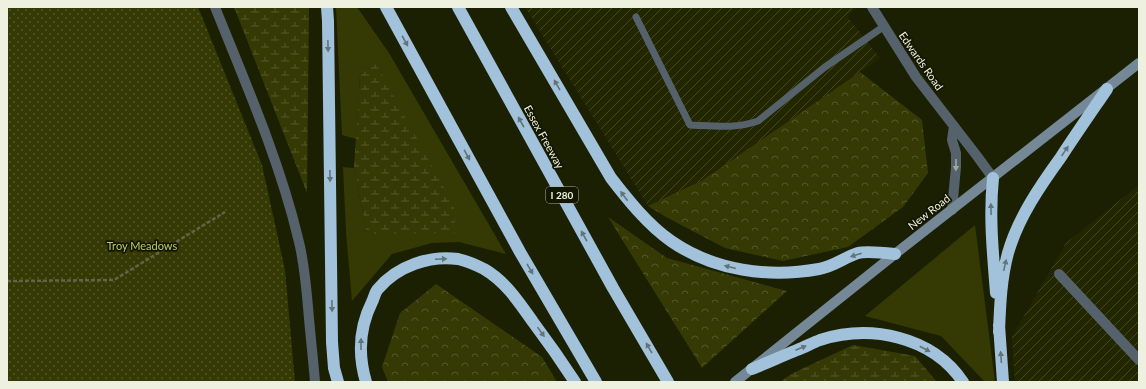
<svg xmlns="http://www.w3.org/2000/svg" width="1146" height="389" viewBox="0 0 1146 389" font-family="Lato,sans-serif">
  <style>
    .industrial { fill: url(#industrial-furrows) }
    .grass { fill: #353a05 }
    .forest { fill: url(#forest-crowns) }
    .wetland { fill: url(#wetland-marsh) }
    .park { fill: url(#park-dots) }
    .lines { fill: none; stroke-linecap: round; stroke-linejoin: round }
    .path { stroke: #61644a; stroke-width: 2.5; stroke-dasharray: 4 2; stroke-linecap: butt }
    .service { stroke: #55616b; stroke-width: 7 }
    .minor { stroke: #55616b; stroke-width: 10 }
    .tertiary { stroke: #55616b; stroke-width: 10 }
    .secondary { stroke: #748898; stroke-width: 10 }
    .motorway { stroke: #a2c1db; stroke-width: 12 }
    .oneway { fill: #627478 }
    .oneway2 { fill: #a2a9a5 }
    .labels { text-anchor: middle; stroke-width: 3.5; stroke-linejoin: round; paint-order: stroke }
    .shield { fill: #131700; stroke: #acb09c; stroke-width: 1 }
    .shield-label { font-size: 10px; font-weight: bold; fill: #eef1df }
    .street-label { font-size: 11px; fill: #eef1df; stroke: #131700 }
    .park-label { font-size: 11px; fill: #bbca61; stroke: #131700 }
  </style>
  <defs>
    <pattern id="industrial-furrows" width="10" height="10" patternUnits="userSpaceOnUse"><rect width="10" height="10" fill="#232700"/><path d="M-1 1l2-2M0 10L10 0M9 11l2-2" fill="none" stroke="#434725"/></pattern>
    <pattern id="forest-crowns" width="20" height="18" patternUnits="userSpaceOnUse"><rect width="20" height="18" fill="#353a05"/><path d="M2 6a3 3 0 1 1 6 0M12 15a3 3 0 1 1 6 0" fill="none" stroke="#535729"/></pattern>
    <pattern id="wetland-marsh" width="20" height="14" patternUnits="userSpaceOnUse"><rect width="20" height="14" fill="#353a05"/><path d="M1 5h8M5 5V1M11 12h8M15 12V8" fill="none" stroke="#535729"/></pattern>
    <pattern id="park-dots" width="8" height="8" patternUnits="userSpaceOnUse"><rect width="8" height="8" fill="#353a05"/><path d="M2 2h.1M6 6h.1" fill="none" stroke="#535729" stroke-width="1.8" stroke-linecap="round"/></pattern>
  </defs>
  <rect width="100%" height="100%" fill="#1c2002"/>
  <path class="industrial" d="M 525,7 L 858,7 L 847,16 L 880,58 L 703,180 L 648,206 Z
    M 1139,185 L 1139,382 L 1015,382 L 1012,337 L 1066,243 Z"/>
  <path class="grass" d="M 336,7 L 357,7 L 389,53 L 506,254 L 459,242 L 432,243 L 392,254 L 352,301 L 346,232 L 343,167 L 354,168 L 367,234 L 360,75 L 356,139 L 342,135 Z
    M 975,225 L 995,382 L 985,382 L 941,336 L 865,316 Z"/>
  <path class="forest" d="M 860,72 L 922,120 L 928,173 L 903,207 L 848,247 L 783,261 L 725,248 L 666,217 L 648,206 L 703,180 Z
    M 608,217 L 667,258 L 787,291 L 702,368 Z
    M 436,284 L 542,357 L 557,382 L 388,382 L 382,367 L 400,313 Z"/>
  <path class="wetland" d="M 234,7 L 309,7 L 307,193 Z
    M 376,64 L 454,206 L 455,233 L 367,234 L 354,168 L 360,75 Z
    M 853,345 L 915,356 L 937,382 L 780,382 L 791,374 Z"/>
  <path class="park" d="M 7,7 L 198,7 L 262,165 L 285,270 L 295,382 L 7,382 Z"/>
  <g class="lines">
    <path class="path" d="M 7,281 L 114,280 L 225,212"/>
    <path class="service" d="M 636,17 L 690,125 C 714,126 735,129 758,121 L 825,67 L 883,27"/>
    <path class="minor" d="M 215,7 C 245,82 279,159 298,238 C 304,260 306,284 308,307 C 310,332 313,357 315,382
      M 1059,274 L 1139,360"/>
    <path class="tertiary" d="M 872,7 L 916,77 L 977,156 L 993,178
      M 952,210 L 956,167 L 956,153 L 952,140 L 954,126"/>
    <path class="secondary" d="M 735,382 L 895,254 L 1139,63"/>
    <path class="motorway" d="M 327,7 L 328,21 L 332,342 L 334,368 L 338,382
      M 386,7 L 520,252 L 596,382
      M 458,7 L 613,288 L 668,382
      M 511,7 L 611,178 C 628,200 648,225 671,241 C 714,271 769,278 819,269 C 833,267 845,257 858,253 C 866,251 886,253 895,254
      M 993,178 C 989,217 993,254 996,293
      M 999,325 L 1003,382
      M 999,332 C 1000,305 1001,279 1008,253 C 1018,218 1040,186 1061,157 C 1076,134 1092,111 1107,89
      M 752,369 C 767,363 782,356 797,350 C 805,347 812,343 820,340 C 870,324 932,336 963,382
      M 366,382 C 358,355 359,328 372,302 C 374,298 375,292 378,289 C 397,266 430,255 458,259 C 467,261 476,265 484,269 C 505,281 519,302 533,322 C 548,342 562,362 575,382"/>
  </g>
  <defs><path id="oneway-solid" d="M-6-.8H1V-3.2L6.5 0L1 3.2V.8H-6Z"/></defs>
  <g class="oneway">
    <use href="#oneway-solid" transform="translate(405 41) rotate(61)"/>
    <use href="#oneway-solid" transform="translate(328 46) rotate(89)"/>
    <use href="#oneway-solid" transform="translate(557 85) rotate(-120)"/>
    <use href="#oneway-solid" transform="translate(521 122) rotate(-119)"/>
    <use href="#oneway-solid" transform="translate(1065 151) rotate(-56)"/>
    <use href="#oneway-solid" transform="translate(467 155) rotate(61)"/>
    <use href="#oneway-solid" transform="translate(330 176) rotate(89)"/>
    <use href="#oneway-solid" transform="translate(624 196) rotate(-127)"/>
    <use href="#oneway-solid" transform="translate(991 209) rotate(-91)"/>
    <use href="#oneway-solid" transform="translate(584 236) rotate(-119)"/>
    <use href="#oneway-solid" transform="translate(856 255) rotate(162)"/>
    <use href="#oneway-solid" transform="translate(441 259) rotate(-2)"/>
    <use href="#oneway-solid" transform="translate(1005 265) rotate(-77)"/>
    <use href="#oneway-solid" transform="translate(730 267) rotate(-166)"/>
    <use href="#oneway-solid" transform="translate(530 269) rotate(60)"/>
    <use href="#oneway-solid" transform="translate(332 306) rotate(89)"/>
    <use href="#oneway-solid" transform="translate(541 332) rotate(54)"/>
    <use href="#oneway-solid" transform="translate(361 344) rotate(-90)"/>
    <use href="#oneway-solid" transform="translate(649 348) rotate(-120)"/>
    <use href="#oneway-solid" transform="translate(801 348) rotate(-23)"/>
    <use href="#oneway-solid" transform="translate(925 349) rotate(28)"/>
    <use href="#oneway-solid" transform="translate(1001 357) rotate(-94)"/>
  </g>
  <use class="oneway2" href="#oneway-solid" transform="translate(956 165) rotate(91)"/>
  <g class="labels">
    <rect class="shield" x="546" y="187" width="32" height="16" rx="3"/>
    <g class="shield-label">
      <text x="562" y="199">I 280</text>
    </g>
    <g class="street-label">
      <text transform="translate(921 61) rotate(55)" y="4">Edwards Road</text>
      <text transform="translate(544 137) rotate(61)" y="4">Essex Freeway</text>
      <text transform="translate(929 212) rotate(-38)" y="4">New Road</text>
    </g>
    <g class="park-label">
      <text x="142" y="250">Troy Meadows</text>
    </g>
  </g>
  <rect width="1146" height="389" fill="none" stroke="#eef1df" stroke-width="16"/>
</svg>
